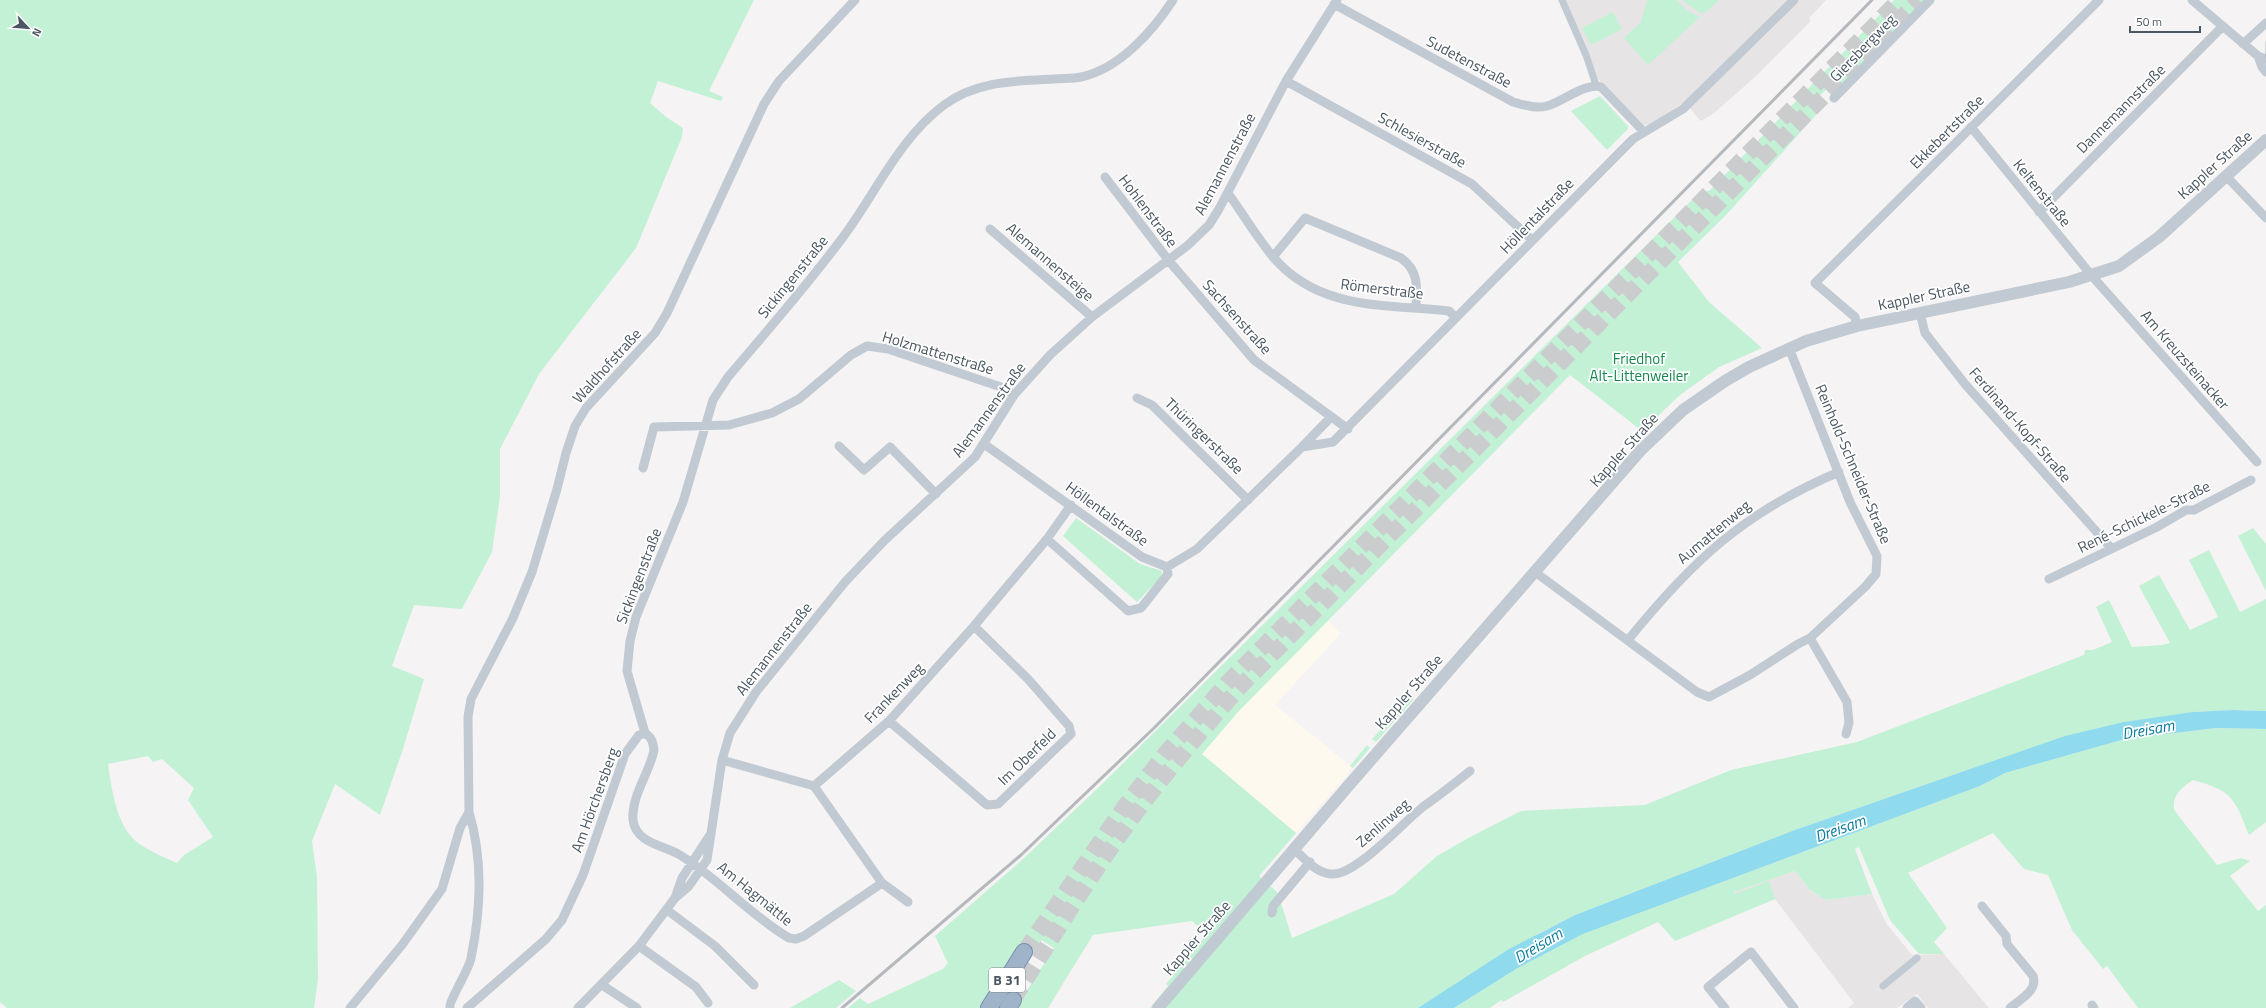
<svg xmlns="http://www.w3.org/2000/svg" width="2266" height="1008" viewBox="0 0 2266 1008" font-family="'Titillium Web',sans-serif">
  <style>
    .commercial { fill: #fdf9ef }
    .education { fill: #e6e4e5 }
    .green { fill: #c3f1d5; fill-rule: evenodd }
    .water { fill: #90daee }
    .lines { fill: none; stroke-linecap: round; stroke-linejoin: round }
    .trunk-tunnel { stroke: #caccce; stroke-width: 16; stroke-dasharray: 16 8; stroke-linecap: butt }
    .trunk-casing { stroke: #7690ad; stroke-width: 18 }
    .pedestrian { stroke: #c1cad2; stroke-width: 7 }
    .minor { stroke: #c1cad2; stroke-width: 9 }
    .tertiary { stroke: #c1cad2; stroke-width: 12 }
    .trunk { stroke: #9fb4c9; stroke-width: 16 }
    .tram { stroke: #b5b8bd; stroke-width: 1 }
    .rail { stroke: #b5b8bd; stroke-width: 3 }
    .labels { text-anchor: middle; stroke-width: 3.5; stroke-linejoin: round; paint-order: stroke }
    .shield { fill: #fff; stroke: #808990; stroke-width: 1 }
    .shield-label { font-size: 14px; font-weight: bold; fill: #4a5661 }
    .street-label { font-size: 15px; fill: #4a5661; stroke: #fff }
    .park-label { font-size: 15px; fill: #17864f; stroke: #fff }
    .water-label { font-size: 16px; font-style: italic; fill: #0c7c9b; stroke: #fff }
  </style>
  <rect width="100%" height="100%" fill="#f5f3f3"/>
  <path class="commercial" d="M 1328,621 L 1341,633 L 1275,705 L 1353,768 L 1296,833 L 1202,754 L 1238,712 Z"/>
  <path class="education" d="M 1564,0 L 1826,0 L 1809,18 L 1811,21 L 1755,77 L 1714,113 L 1701,121 L 1684,102 L 1653,124 L 1644,125 L 1590,71 Z
    M 1795,871 L 1809,889 L 1825,900 L 1872,894 L 1886,923 L 1912,955 L 1944,954 L 1989,1008 L 1928,1008 L 1917,994 L 1897,1008 L 1848,1008 L 1854,1003 L 1775,899 L 1742,912 L 1734,892 Z"/>
  <path class="green" d="M 0,0 L 754,0 L 709,91 L 723,97 L 721,101 L 658,81 L 650,103 L 666,117 L 683,128 L 682,137 L 636,248 L 539,374 L 500,449 L 500,496 L 492,552 L 462,609 L 414,605 L 392,666 L 424,679 L 403,749 L 380,815 L 335,784 L 312,841 L 317,877 L 318,979 L 314,1008 L 7,1008 L 0,1002 ZM 148,756 L 153,762 L 162,759 L 194,788 L 188,800 L 213,837 L 184,855 L 177,863 C 165,858 152,852 141,845 C 116,829 112,790 108,764 Z
    M 1647,0 L 1676,0 L 1688,11 L 1700,17 L 1648,65 L 1624,38 L 1641,22 Z
    M 1682,0 L 1719,0 L 1706,12 L 1700,13 Z
    M 1894,0 L 1926,0 L 1838,90 L 1829,87 L 1816,99 L 1823,107 L 1727,214 L 1678,262 L 1709,302 L 1762,348 L 1719,367 L 1680,395 L 1642,431 L 1570,375 L 1238,712 L 1202,754 L 1296,833 L 1259,876 L 1278,893 L 1292,938 L 1394,894 L 1437,856 L 1470,837 L 1521,811 L 1645,805 L 1731,770 L 1857,742 L 2084,655 L 2085,650 L 2093,650 L 2112,642 L 2096,607 L 2109,600 L 2132,647 L 2162,645 L 2170,643 L 2139,586 L 2159,575 L 2190,630 L 2218,617 L 2189,560 L 2209,550 L 2240,612 L 2266,599 L 2266,711 L 2232,710 L 2193,712 L 1962,772 L 1792,831 L 1575,915 L 1539,933 L 1418,1008 L 1150,1008 L 1168,986 L 1166,984 L 1207,934 L 1192,921 L 1093,935 L 1048,1008 L 1016,1008 L 1054,948 L 1042,940 L 1031,957 L 1018,948 L 982,1008 L 848,1008 L 860,998 L 868,1004 L 943,969 L 948,963 L 935,936 L 1023,859 L 1100,786 L 1697,195 L 1710,190 Z
    M 1613,12 L 1622,29 L 1591,45 L 1582,28 Z
    M 1600,96 L 1628,126 L 1628,129 L 1607,150 L 1571,111 Z
    M 1076,518 L 1140,564 L 1162,571 L 1161,577 L 1137,602 L 1063,536 Z
    M 2253,528 L 2266,544 L 2266,591 L 2238,536 Z
    M 1411,696 L 1414,699 L 1376,742 L 1372,739 Z
    M 2216,728 L 2266,729 L 2266,822 L 2249,835 C 2234,798 2233,791 2193,780 C 2182,787 2172,795 2174,810 L 2217,865 L 2241,858 L 2250,861 L 2230,876 L 2258,911 L 2266,905 L 2266,1008 L 2138,1008 L 2107,966 L 2103,969 L 2072,930 L 2048,875 L 2024,869 L 1993,833 L 1908,873 L 1947,928 L 1934,942 L 1944,954 L 1919,954 L 1890,920 L 1859,847 L 1855,849 L 1872,894 L 1825,900 L 1809,889 L 1795,871 L 1734,892 L 1735,894 L 1769,881 L 1775,899 L 1675,941 L 1658,922 L 1585,956 L 1503,1002 L 1501,1000 L 1490,1008 L 1454,1008 L 1516,969 L 1583,934 L 1980,786 L 2005,773 L 2125,739 Z
    M 1367,745 L 1370,748 L 1353,768 L 1350,766 Z
    M 839,980 L 856,991 L 836,1008 L 790,1008 Z"/>
  <path class="water" d="M 2232,710 L 2266,711 L 2266,729 L 2216,728 L 2125,739 L 2005,773 L 1980,786 L 1583,934 L 1516,969 L 1454,1008 L 1418,1008 L 1509,949 L 1575,915 L 1792,831 L 2065,736 L 2124,722 L 2193,712 Z"/>
  <g class="lines">
    <path class="trunk-tunnel" d="M 1024,952 L 1124,807 L 1164,755 L 1227,683 L 1899,0
      M 1013,1000 C 1052,939 1090,876 1133,817 C 1166,772 1203,730 1239,688 L 1919,0"/>
    <g class="trunk-casing">
      <path id="trunk" d="M 989,1008 L 1024,952
        M 1008,1008 L 1013,1000"/>
    </g>
    <path class="pedestrian" d="M 1562,0 L 1586,55 L 1596,85
      M 1883,986 L 1917,958"/>
    <path class="minor" d="M 2192,0 L 2258,56 L 2266,59
      M 1334,4 L 1513,102 C 1524,105 1535,109 1547,106 C 1562,102 1586,82 1601,87 L 1644,132
      M 2243,44 L 2266,23
      M 2258,56 L 2262,67 L 2266,72
      M 1286,81 L 1472,184 L 1532,240
      M 1834,98 L 1930,0
      M 1971,127 L 2092,276 L 2257,462
      M 1105,177 L 1169,261 L 1254,360 L 1348,429
      M 2227,177 L 2266,218
      M 1228,193 C 1243,214 1257,238 1274,258 C 1320,311 1386,304 1449,311 L 1456,318
      M 2039,212 L 2223,26
      M 990,229 L 1092,317
      M 1273,257 L 1305,218 L 1401,258 C 1419,271 1417,287 1416,307
      M 1920,313 L 1925,333 L 1965,384 L 2111,548
      M 1857,326 L 1855,317 L 1815,283 L 2099,0
      M 1137,398 L 1152,405 L 1248,500
      M 984,444 L 1142,557 L 1167,567 L 1197,549 L 1302,447 L 1333,442 L 1633,139 L 1683,109 L 1794,0
      M 839,446 L 864,470 L 890,447 L 936,494
      M 1302,447 L 1331,417
      M 643,468 L 654,427 L 729,425 L 772,413 L 799,399 L 851,355 L 867,346 L 888,349 L 1001,387 L 1014,395
      M 1047,539 L 1128,611 L 1141,608 L 1168,574 L 1167,567
      M 1535,572 L 1697,692 L 1709,697 L 1750,675 L 1798,644 L 1810,638 L 1865,587 L 1876,574 L 1877,556 L 1850,502 L 1789,348
      M 2049,579 L 2157,527 L 2186,510 L 2194,510 L 2251,480
      M 1810,638 L 1847,702 L 1849,723 L 1846,734
      M 1628,640 C 1692,561 1744,512 1839,472
      M 889,721 L 987,805 L 998,804 L 1071,734 L 1069,726 L 1028,679 L 974,626
      M 645,733 L 627,671 L 630,641 L 636,617 L 683,502 L 713,400 L 728,377 C 766,332 805,288 840,241 C 874,197 898,139 944,105 C 976,81 1015,81 1053,79 C 1062,78 1072,79 1081,77 C 1119,69 1152,32 1173,0
      M 722,760 L 814,786
      M 814,786 L 889,721 L 974,626 L 1047,539 L 1071,505
      M 1294,849 C 1305,859 1316,873 1331,874 C 1355,877 1404,821 1424,806 C 1440,795 1455,783 1470,771
      M 882,883 L 908,902
      M 675,898 L 682,878 L 710,835
      M 1982,906 L 2006,936 L 2007,944 L 2033,976 C 2038,991 2020,999 2010,1008
      M 667,910 L 715,946 L 754,985
      M 1272,913 L 1273,906 L 1310,862
      M 639,946 L 696,987 L 708,1003
      M 602,985 L 637,1008
      M 2092,1005 L 2094,1008
      M 350,1008 L 402,945 L 442,889 L 460,828 L 469,812
      M 450,1008 C 448,1002 469,970 471,958 C 481,910 483,859 469,812 L 468,717 L 471,699 L 513,618 L 532,572 L 557,489 L 566,453 L 575,426 L 586,408 L 655,333 L 667,313 L 764,104 L 779,81 L 855,0
      M 467,1008 L 546,939 L 562,920 L 583,875 L 625,754 L 639,735 L 645,733 C 652,738 653,742 654,750 C 650,772 631,796 633,820 C 636,844 664,845 680,855 C 719,879 750,915 789,938 L 796,939 L 804,936 L 882,883 L 814,786
      M 578,1008 L 639,946 L 675,898 L 689,886 L 707,860 L 722,760 L 730,733 L 756,692 L 845,582 L 884,541 L 975,457 L 1014,395 L 1050,355 L 1092,317 L 1187,246 L 1209,225 L 1219,209 L 1286,81 L 1337,0
      M 1725,1008 L 1708,987 L 1751,952 L 1794,1008
      M 1907,1008 L 1915,1001 L 1921,1008"/>
    <path class="tertiary" d="M 1158,1008 L 1349,785 L 1640,451 L 1683,410 L 1725,381 L 1749,367 L 1806,341 L 1857,326 L 2069,282 L 2119,266 L 2159,237 L 2266,140"/>
    <use href="#trunk" class="trunk"/>
    <path class="tram" d="M 2266,42 L 2266,58"/>
    <path class="rail" d="M 842,1008 L 1021,855 L 1154,728 L 1872,0"/>
  </g>
  <g class="labels">
    <rect class="shield" x="989" y="968" width="36" height="24" rx="3"/>
    <g class="shield-label">
      <text x="1007" y="985">B 31</text>
    </g>
    <g class="street-label">
      <text transform="translate(1863 48) rotate(-46)" y="5">Giersbergweg</text>
      <text transform="translate(1469 62) rotate(28)" y="5">Sudetenstraße</text>
      <text transform="translate(2121 109) rotate(-45)" y="5">Dannemannstraße</text>
      <text transform="translate(1947 132) rotate(-45)" y="5">Ekkebertstraße</text>
      <text transform="translate(1422 140) rotate(29)" y="5">Schlesierstraße</text>
      <text transform="translate(1225 164) rotate(-62)" y="5">Alemannenstraße</text>
      <text transform="translate(2215 165) rotate(-42)" y="5">Kappler Straße</text>
      <text transform="translate(2042 193) rotate(51)" y="5">Keltenstraße</text>
      <text transform="translate(1148 211) rotate(53)" y="5">Hohlenstraße</text>
      <text transform="translate(1537 216) rotate(-46)" y="5">Höllentalstraße</text>
      <text transform="translate(1050 262) rotate(41)" y="5">Alemannensteige</text>
      <text transform="translate(793 277) rotate(-51)" y="5">Sickingenstraße</text>
      <text transform="translate(1382 289) rotate(7)" y="5">Römerstraße</text>
      <text transform="translate(1924 296) rotate(-12)" y="5">Kappler Straße</text>
      <text transform="translate(1237 317) rotate(48)" y="5">Sachsenstraße</text>
      <text transform="translate(938 353) rotate(17)" y="5">Holzmattenstraße</text>
      <text transform="translate(2185 360) rotate(49)" y="5">Am Kreuzsteinacker</text>
      <text transform="translate(607 366) rotate(-48)" y="5">Waldhofstraße</text>
      <text transform="translate(989 410) rotate(-54)" y="5">Alemannenstraße</text>
      <text transform="translate(2020 425) rotate(49)" y="5">Ferdinand-Kopf-Straße</text>
      <text transform="translate(1204 436) rotate(44)" y="5">Thüringerstraße</text>
      <text transform="translate(1624 450) rotate(-48)" y="5">Kappler Straße</text>
      <text transform="translate(1853 464) rotate(67)" y="5">Reinhold-Schneider-Straße</text>
      <text transform="translate(1107 514) rotate(36)" y="5">Höllentalstraße</text>
      <text transform="translate(2144 517) rotate(-26)" y="5">René-Schickele-Straße</text>
      <text transform="translate(1714 532) rotate(-40)" y="5">Aumattenweg</text>
      <text transform="translate(639 576) rotate(-69)" y="5">Sickingenstraße</text>
      <text transform="translate(774 649) rotate(-52)" y="5">Alemannenstraße</text>
      <text transform="translate(1409 692) rotate(-49)" y="5">Kappler Straße</text>
      <text transform="translate(894 693) rotate(-46)" y="5">Frankenweg</text>
      <text transform="translate(1027 757) rotate(-44)" y="5">Im Oberfeld</text>
      <text transform="translate(595 800) rotate(-70)" y="5">Am Hörchersberg</text>
      <text transform="translate(1383 823) rotate(-41)" y="5">Zenlinweg</text>
      <text transform="translate(755 894) rotate(39)" y="5">Am Hagmättle</text>
      <text transform="translate(1197 938) rotate(-49)" y="5">Kappler Straße</text>
    </g>
    <g class="park-label">
      <text x="1639" y="364">Friedhof<tspan x="1639" dy="17">Alt-Littenweiler</tspan></text>
    </g>
    <g class="water-label">
      <text transform="translate(2148 729) rotate(-10)" y="6">Dreisam</text>
      <text transform="translate(1840 828) rotate(-20)" y="6">Dreisam</text>
      <text transform="translate(1538 945) rotate(-31)" y="6">Dreisam</text>
    </g>
  </g>
  <g transform="translate(28 28) rotate(116)" stroke="#ffffff" stroke-width="3" paint-order="stroke">
  <path d="M0-3L7 15L0 10L-7 15Z" fill="#4a5661"/>
  <text y="-6" font-size="11" font-weight="bold" text-anchor="middle" fill="#4a5661">N</text>
  </g>
  <path d="M2130 26v6h70v-6" fill="none" stroke="#4a5661" stroke-width="2"/>
  <text x="2136" y="26" font-size="12" fill="#4a5661" stroke="#ffffff" stroke-width="3" paint-order="stroke">50 m</text>
</svg>
